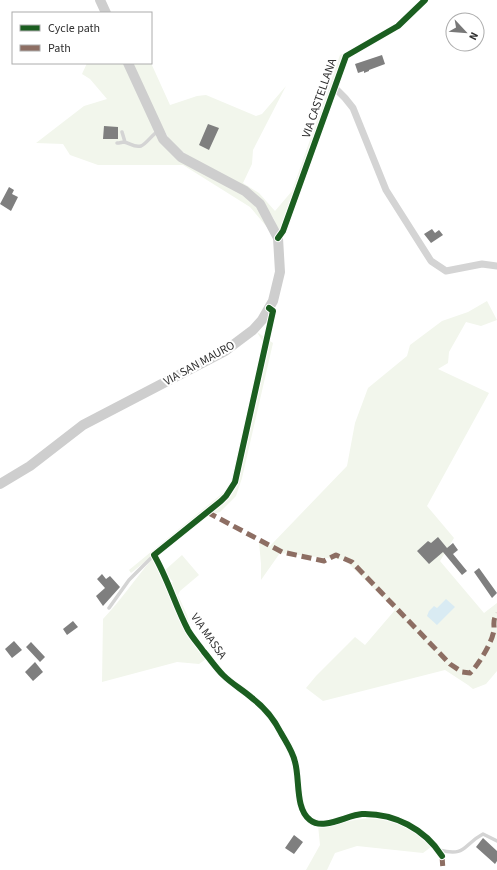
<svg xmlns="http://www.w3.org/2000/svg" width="497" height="870" viewBox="0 0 497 870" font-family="'Source Sans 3',sans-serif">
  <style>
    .green { fill: #f2f6ec }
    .water { fill: #d9ebf3 }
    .building { fill: #7f7f7f }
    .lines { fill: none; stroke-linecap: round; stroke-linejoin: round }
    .service { stroke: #d4d4d4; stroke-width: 3.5 }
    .minor { stroke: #d4d4d4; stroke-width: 7 }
    .secondary { stroke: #cecece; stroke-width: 10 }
    .quiet { stroke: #8d6e63; stroke-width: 5; stroke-dasharray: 10 5; stroke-linecap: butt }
    .cycleway-casing { stroke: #fff; stroke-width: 8 }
    .cycleway { stroke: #1b5e20; stroke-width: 6 }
    .labels { text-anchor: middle; stroke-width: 4; stroke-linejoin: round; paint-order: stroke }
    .street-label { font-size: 12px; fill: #303030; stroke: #fff }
  </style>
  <rect width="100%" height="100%" fill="#fff"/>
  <path class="green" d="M 351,50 L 283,228 L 278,231 L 274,219 L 265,206 L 193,160 L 171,142 L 158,120 L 132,63 L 151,63 L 170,105 L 197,96 L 206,95 L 256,116 L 262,114 L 286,86 L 253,150 L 252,164 L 243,183 L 259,193 L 275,211 L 292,191 L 340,55 Z
    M 87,63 L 126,63 L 161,139 L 246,195 L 260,209 L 272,233 L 250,207 L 183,165 L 98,165 L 70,155 L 63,144 L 36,143 L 84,106 L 107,99 L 90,79 L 82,74 Z
    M 487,301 L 497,320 L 481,326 L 466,322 L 449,352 L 448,363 L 438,369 L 489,393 L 427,506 L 454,538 L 440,561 L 484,613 L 497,603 L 497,671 L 486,684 L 473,689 L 468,685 L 445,670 L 323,701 L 306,688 L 316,676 L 355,637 L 365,645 L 395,610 L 345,560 L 280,553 L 261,580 L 261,564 L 259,542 L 270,546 L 347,466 L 355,423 L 368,388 L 407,356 L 410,345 L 442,321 L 468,312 Z
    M 257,332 L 273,343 L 242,478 L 236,496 L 220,512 L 208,516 L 221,504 L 233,482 L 225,496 L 200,518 L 131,573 L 129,570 L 224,492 L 231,481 L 263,342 Z
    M 182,555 L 199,575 L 180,591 L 178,595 L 187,615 L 191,631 L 210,654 L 190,630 L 170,584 L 173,582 L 164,571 Z
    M 152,559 L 164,578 L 206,659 L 199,664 L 177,662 L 102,682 L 103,619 C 121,600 135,579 152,559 Z
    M 370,818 L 397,822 L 416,833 L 431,847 L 423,853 L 357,846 L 335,853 L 327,870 L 306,870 L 320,845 L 318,825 Z"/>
  <path class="water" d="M 446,599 L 455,607 L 437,625 L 427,616 L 429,611 L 434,606 L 437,608 Z"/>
  <path class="building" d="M 382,55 L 385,64 L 369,70 L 369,71 L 364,73 L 364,71 L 358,73 L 355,64 Z
    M 208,124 L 219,128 L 209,150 L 199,145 Z
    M 104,126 L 118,127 L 118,139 L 103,139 Z
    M 9,187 L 14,190 L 12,194 L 18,197 L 11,211 L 0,204 Z
    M 432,229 L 435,233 L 439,230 L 443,235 L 431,243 L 424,234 Z
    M 438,537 L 447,548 L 453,543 L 458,550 L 453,554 L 467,571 L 462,575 L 443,552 L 429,564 L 417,551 L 428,541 L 431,543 Z
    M 479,568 L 497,593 L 492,598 L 474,572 Z
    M 102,574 L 106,579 L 110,576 L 120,587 L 103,606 L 96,596 L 105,588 L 97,579 Z
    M 73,621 L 78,627 L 67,635 L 63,629 Z
    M 14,641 L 22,650 L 12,658 L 5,649 Z
    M 31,642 L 45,657 L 40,662 L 26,647 Z
    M 35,662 L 43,672 L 33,681 L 25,672 Z
    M 294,835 L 303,842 L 294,854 L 285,848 Z
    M 483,838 L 497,851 L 497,861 L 495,864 L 476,847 Z"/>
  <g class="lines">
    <path class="service" d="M 122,132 L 125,142
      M 117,143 C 120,143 122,142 124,142 C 130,143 134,148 141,146 C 145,145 153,134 158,131
      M 109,608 L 129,580 L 154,555
      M 439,850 C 467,857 462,845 483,834 L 497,841"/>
    <path class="minor" d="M 335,88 L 345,98 L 353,108 L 386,190 L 431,261 L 446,271 L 482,264 L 497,266
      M 278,238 L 283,231 L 346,56 L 398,26 L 425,0
      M 269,308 L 273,311 L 235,482 L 226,496 L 221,501 L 154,555 C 168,579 175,605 188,630 C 192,637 199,645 204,652 C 210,659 216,668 223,675 C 232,684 243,690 252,698 C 264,707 274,719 281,733 C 286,742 293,752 295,762 C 300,779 295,809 310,820 C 323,831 347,815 362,814 C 394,813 425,829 442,856"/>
    <path class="secondary" d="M 100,0 L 106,13
      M 0,484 L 30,466 L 83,425 L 225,351 L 253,330 L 262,320 L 273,301 L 280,272 L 278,238 L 260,204 L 245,191 L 181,157 L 163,139 L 128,63"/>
    <path class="quiet" d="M 207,512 L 282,552 L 324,561 L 336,555 L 352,562 L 450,664 L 462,672 L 470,673 C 477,667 491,644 493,634 C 496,626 491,623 497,613
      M 442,856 L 443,870"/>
    <g class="cycleway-casing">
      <path id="cycleway" d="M 278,238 L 283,231 L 346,56 L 398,26 L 425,0
        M 269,308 L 273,311 L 235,482 L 226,496 L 221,501 L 154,555 C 168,579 175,605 188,630 C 192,637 199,645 204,652 C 210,659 216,668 223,675 C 232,684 243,690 252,698 C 264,707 274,719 281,733 C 286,742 293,752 295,762 C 300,779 295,809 310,820 C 323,831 347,815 362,814 C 394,813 425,829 442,856"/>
    </g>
    <use href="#cycleway" class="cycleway"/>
  </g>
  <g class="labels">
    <g class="street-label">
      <text transform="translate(319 98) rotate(-71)" y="4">VIA CASTELLANA</text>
      <text transform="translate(199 363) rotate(-29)" y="4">VIA SAN MAURO</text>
      <text transform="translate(209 636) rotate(55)" y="4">VIA MASSA</text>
    </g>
  </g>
  <rect x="12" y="12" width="140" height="52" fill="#ffffff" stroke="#acacac"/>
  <rect x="20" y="25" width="20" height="6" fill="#1b5e20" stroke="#acacac"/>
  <text x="48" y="32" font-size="12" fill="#303030">Cycle path</text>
  <rect x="20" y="45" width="20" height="6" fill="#8d6e63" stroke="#acacac"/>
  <text x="48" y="52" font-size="12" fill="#303030">Path</text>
  <g transform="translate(465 32) rotate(116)"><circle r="19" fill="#ffffff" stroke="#acacac"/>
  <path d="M0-3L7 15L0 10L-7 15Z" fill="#787878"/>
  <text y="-6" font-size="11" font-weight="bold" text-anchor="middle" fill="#303030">N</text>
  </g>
</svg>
